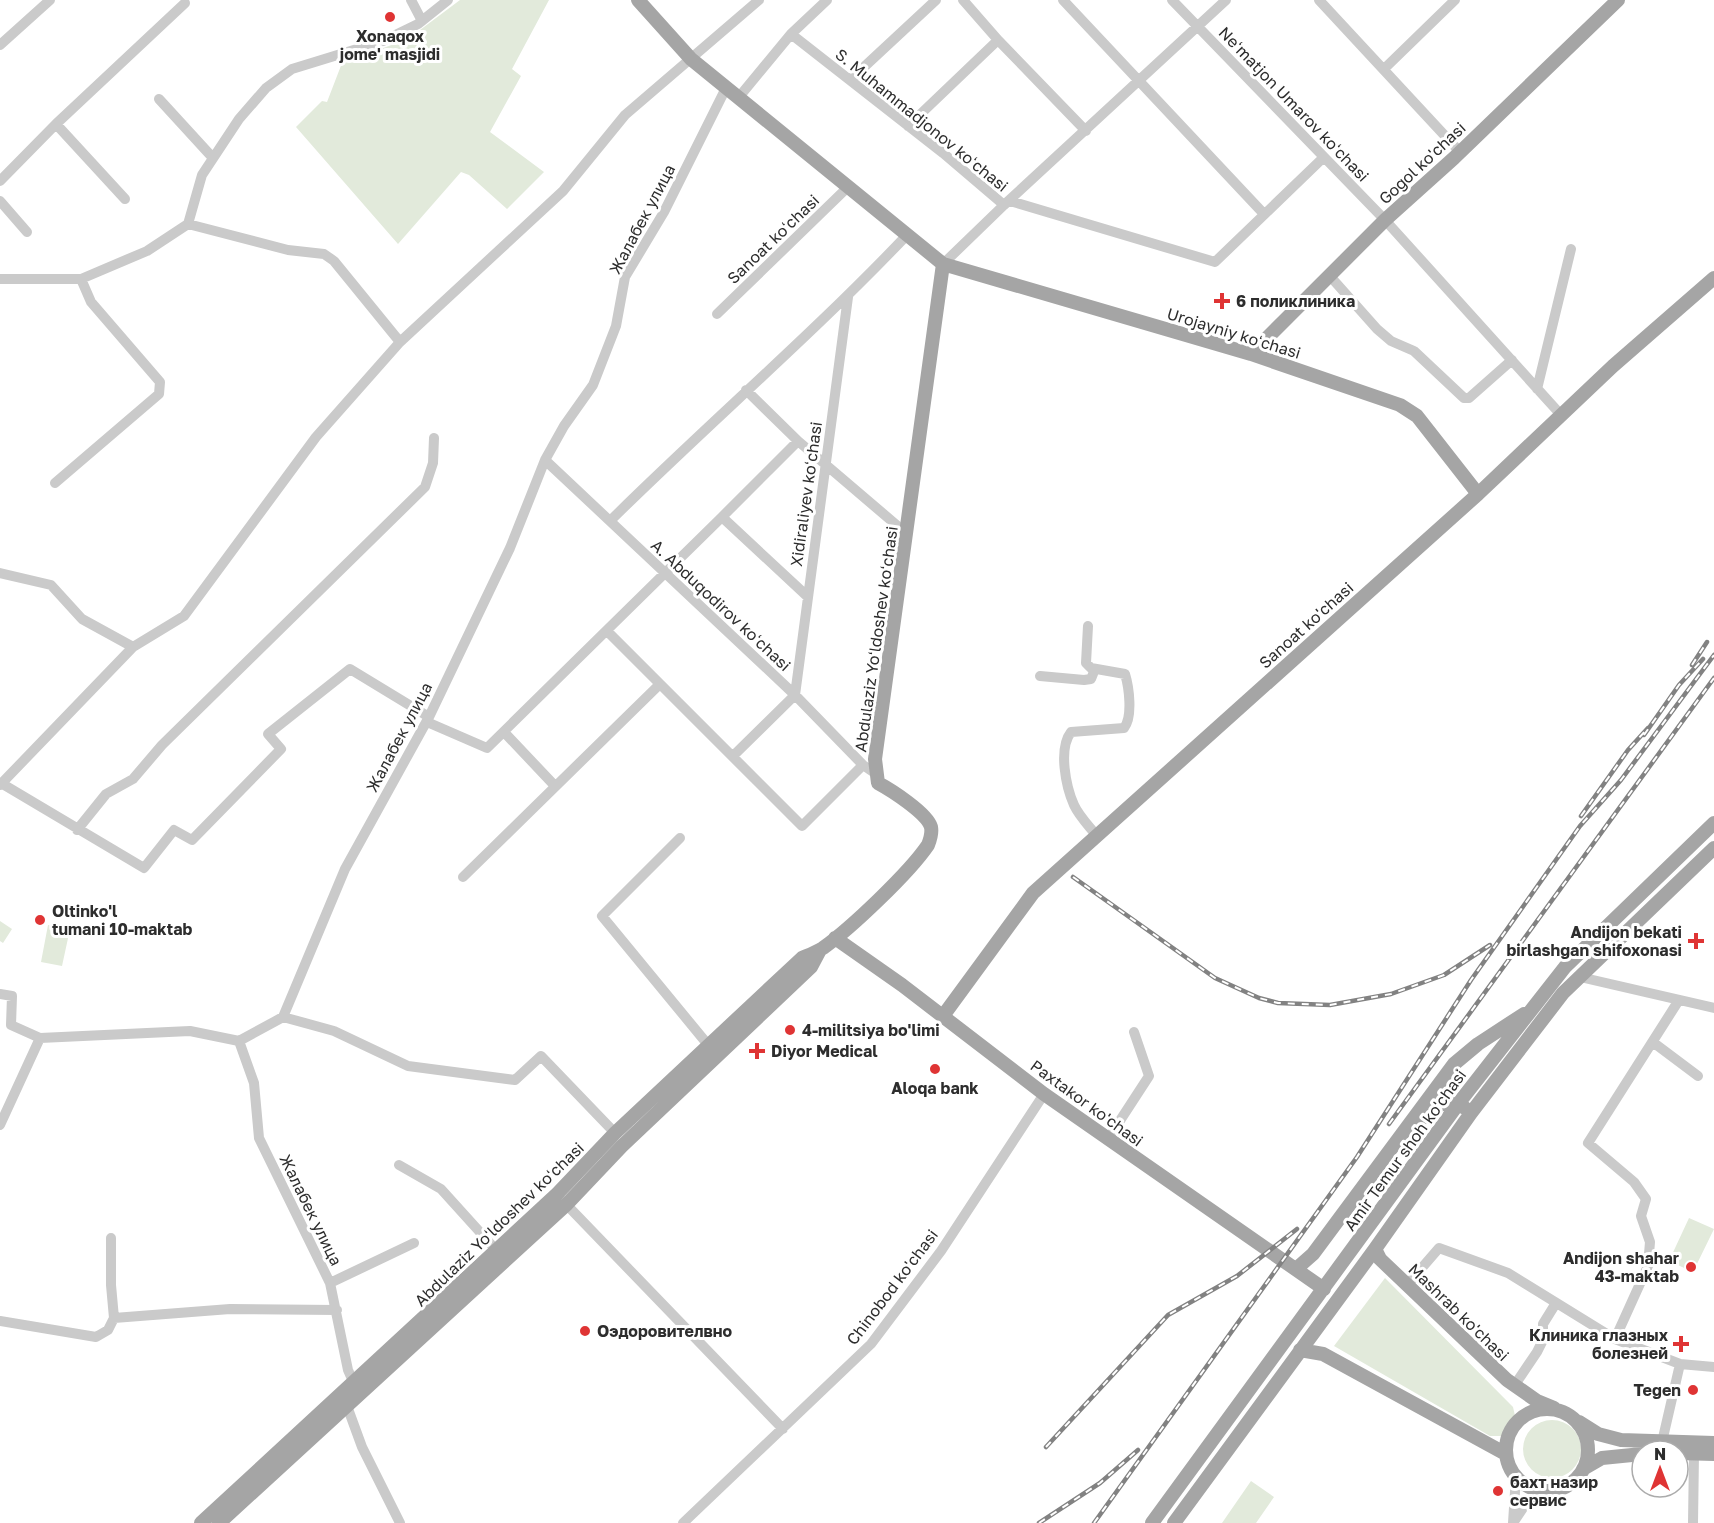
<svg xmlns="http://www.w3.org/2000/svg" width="1714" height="1523" viewBox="0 0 1714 1523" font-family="'Golos Text',sans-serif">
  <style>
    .green { fill: #e2eadb }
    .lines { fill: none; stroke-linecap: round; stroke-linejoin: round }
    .minor { stroke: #cacaca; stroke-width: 10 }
    .major { stroke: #a5a5a5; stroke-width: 14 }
    .rail-casing { stroke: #828282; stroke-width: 4.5 }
    .rail { stroke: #fff; stroke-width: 2; stroke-dasharray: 7; stroke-linecap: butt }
    .poi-dot { fill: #df3434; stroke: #fff; stroke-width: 2 }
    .labels { text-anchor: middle; stroke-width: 6; stroke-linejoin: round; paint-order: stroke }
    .poi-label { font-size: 16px; font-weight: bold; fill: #2d2d2d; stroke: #fff; text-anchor: start }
    .street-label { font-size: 16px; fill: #2d2d2d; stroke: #fff }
  </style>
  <rect width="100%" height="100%" fill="#fff"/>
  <path class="green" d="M 460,0 L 549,0 L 512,69 L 521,76 L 490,132 L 544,172 L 507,209 L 469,175 L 461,172 L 398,244 L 296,127 L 322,101 L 327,102 L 342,63 L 408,39 Z
    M 0,921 L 12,929 L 3,943 L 0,941 Z
    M 48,925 L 70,929 L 62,966 L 41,962 Z
    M 1689,1218 L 1714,1229 L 1693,1272 L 1669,1261 Z
    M 1385,1278 L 1513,1407 L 1516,1420 L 1505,1436 L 1490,1436 L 1334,1346 Z
    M1523 1449a29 29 0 1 1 58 0a29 29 0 1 1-58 0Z
    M 1251,1481 L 1274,1497 L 1256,1523 L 1222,1523 Z"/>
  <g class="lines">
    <path class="minor" d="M 411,0 L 422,21
      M 963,0 L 998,40 L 1086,131
      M 1063,0 L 1264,214
      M 1172,0 L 1385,220 L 1562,416
      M 1319,0 L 1460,152
      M 791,34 L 943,153 L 1004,205 L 1226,0
      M 0,45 L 50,0
      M 1385,68 L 1455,0
      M 850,80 L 936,0
      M 739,97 L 791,34 L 827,0
      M 159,99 L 213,158
      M 56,124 L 125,199
      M 908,126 L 998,40
      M 0,181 L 56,124 L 185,3
      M 0,201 L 27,232
      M 1010,201 L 1215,262 L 1324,157
      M 188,224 L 202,175 L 239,119 L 266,88 L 292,69 L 383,41 L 418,24 L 448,0
      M 943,264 L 1004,205
      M 1329,275 L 1377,329 L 1391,341 L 1414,351 L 1464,398 L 1469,398 L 1512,360
      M 0,279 L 81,279 L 147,251 L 188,224 L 288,250 L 324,254 L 334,261 L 400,342
      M 717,314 L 849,186
      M 1537,389 L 1571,249
      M 746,390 L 798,441 L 907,534
      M 798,441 L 722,517 L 808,597
      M 545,460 L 795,695 L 863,765 L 876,774
      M 55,483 L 159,394 L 160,382 L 91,302 L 81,279
      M 611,520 C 708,424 813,334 907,235
      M 0,573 L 51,585 L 82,619 L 133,647
      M 1088,626 L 1086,663 L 1091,668 L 1125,674 C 1129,687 1133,717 1124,728 L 1071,732 C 1058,749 1066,787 1074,805 C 1079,816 1089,826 1096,835
      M 607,631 L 802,826 L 863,765
      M 1040,676 L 1084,680 L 1091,679 L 1095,669
      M 427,722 L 487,748 L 722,517
      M 504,732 L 555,786
      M 734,755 L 795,695 L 848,297
      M 1,783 L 144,868 L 174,830 L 192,840 L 281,749 L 268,734 L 350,669 L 429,717
      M 0,785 L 133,647 L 184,616 L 316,437 L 400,342 L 563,191 L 625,115 L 759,0
      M 77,830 L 106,794 L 133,779 L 162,745 L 425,487 L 433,463 L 434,438
      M 680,838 L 602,916 L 709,1046
      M 463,877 L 660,684
      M 1580,977 L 1714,1008
      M 0,994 L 12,996 L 11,1025 L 40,1038
      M 1679,1000 L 1588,1143 L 1634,1182 L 1646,1199 L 1641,1216 L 1650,1242 L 1648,1266 L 1615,1339 L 1680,1364
      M 283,1017 L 334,1031 L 408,1066 L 515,1080 L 541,1056 L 615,1133
      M 1654,1043 L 1698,1076
      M 0,1125 L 40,1038 L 190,1031 L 239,1041
      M 1108,1139 L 1149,1076 L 1134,1032
      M 399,1165 L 441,1189 L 497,1251
      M 563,1201 L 783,1429
      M 111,1238 L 111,1285 L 114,1318
      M 330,1283 L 414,1243
      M 1407,1285 L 1439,1248 L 1508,1273 L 1615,1339
      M 0,1321 L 96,1337 L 108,1330 L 114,1318 L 230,1309 L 337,1310
      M 1514,1386 L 1537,1352 L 1543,1340 L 1543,1324 L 1556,1303
      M 356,1388 L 348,1370 L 330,1283 L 259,1138 L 254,1083 L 239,1041 L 283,1017 L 345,869 L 429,717 L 510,548 L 545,460 L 564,426 L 593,385 L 616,326 L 625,277 L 664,212 L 726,88
      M 343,1401 L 347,1406 L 362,1447 L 400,1523
      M 1662,1442 L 1680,1364 L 1714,1367
      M 1515,1520 L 1525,1505 L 1543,1491
      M 683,1523 L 871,1344 L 941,1251 L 1044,1094
      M 1513,1523 L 1516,1476
      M 1693,1523 L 1694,1454"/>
    <path class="major" d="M 638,0 L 691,59 L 943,264 L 1251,354 L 1400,405 L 1417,416 L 1478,494
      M 1251,354 L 1385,220 L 1454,158 L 1618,0
      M 835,938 L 902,985 L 1044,1094 L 1324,1289
      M 943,1016 L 1033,893 L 1478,494 L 1613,366 L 1714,278
      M 1422,1119 C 1433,1105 1448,1098 1465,1108
      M 1375,1249 L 1380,1259 L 1507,1380 L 1537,1401 L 1554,1408
      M 1296,1269 L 1313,1254 L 1454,1064 L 1478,1044 L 1524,1014
      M 1300,1350 L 1323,1354 L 1506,1454
      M1506 1450a41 41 0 1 1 82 0a41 41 0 1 1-82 0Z
      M 1579,1422 L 1598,1434 L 1621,1440 L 1714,1443
      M 1678,1453 L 1714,1454
      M 1583,1469 L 1602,1458 L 1642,1454
      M 201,1523 L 556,1195 L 615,1133 L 802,958 C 809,955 817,952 823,948 C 851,928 909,873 928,845 C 930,840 932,832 931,827 C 927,813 891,790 878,783 L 875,759 L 943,264
      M 219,1523 L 567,1204 L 622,1146 L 811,967 L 820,950
      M 1152,1523 L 1458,1104 L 1565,967 L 1714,823
      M 1174,1523 L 1375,1249 L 1471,1113 L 1563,993 L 1714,848"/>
    <g class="rail-casing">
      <path id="rail" d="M 1692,665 L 1707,642
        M 1644,735 L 1679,685 L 1703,659
        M 1581,816 L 1628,750 L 1648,728
        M 1073,877 L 1215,978 L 1259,998 L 1278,1003 L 1330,1005 L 1391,994 L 1444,975 L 1490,945
        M 1389,1124 L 1714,678
        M 1046,1447 L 1168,1315 L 1237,1276 L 1297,1229
        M 1039,1523 L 1100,1483 L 1138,1450
        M 1094,1523 L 1357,1157 L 1471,980 L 1580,826 L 1621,780 L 1714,655"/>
    </g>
    <use href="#rail" class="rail"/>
  </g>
  <g class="poi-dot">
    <circle cx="390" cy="17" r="6"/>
    <path d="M1219 292h6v6h6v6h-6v6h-6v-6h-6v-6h6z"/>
    <circle cx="40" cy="920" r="6"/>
    <path d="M1693 932h6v6h6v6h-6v6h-6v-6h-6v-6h6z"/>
    <circle cx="790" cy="1030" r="6"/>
    <path d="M754 1042h6v6h6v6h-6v6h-6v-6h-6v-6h6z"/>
    <circle cx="935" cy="1069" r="6"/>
    <circle cx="1691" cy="1267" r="6"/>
    <circle cx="585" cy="1331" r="6"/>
    <path d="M1678 1335h6v6h6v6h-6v6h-6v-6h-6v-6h6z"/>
    <circle cx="1693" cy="1390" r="6"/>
    <circle cx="1498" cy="1491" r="6"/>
  </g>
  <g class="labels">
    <g class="poi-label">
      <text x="390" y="42" text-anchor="middle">Xonaqox<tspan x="390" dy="18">jome' masjidi</tspan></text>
      <text x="1236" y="307">6 поликлиника</text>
      <text x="52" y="917">Oltinko'l<tspan x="52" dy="18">tumani 10-maktab</tspan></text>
      <text x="1682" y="938" text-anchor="end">Аndijon bekati<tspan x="1682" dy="18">birlashgan shifoxonasi</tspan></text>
      <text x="802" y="1036">4-militsiya bo'limi</text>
      <text x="771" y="1057">Diyor Medical</text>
      <text x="935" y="1094" text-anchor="middle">Aloqa bank</text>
      <text x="1679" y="1264" text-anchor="end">Andijon shahar<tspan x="1679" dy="18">43-maktab</tspan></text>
      <text x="597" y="1337">Оэдоровителвно</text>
      <text x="1668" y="1341" text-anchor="end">Клиника глазных<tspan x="1668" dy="18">болезней</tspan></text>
      <text x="1681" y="1396" text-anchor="end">Tegen</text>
      <text x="1510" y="1488">бахт назир<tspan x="1510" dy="18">сервис</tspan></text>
    </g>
    <g class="street-label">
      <text transform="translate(1294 104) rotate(46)" y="6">Neʻmatjon Umarov koʻchasi</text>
      <text transform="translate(922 120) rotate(39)" y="6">S. Muhammadjonov koʻchasi</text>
      <text transform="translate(1422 163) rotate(-43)" y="6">Gogol ko'chasi</text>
      <text transform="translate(642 219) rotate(-62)" y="6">Жалабек улица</text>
      <text transform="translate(773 239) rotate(-44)" y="6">Sanoat koʻchasi</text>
      <text transform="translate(1234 333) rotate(17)" y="6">Urоjayniy koʻchasi</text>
      <text transform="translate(806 494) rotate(-82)" y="6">Xidiraliyev koʻchasi</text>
      <text transform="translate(721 605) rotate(43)" y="6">A. Abduqodirov koʻchasi</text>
      <text transform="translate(1306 625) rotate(-42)" y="6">Sanoat ko'chasi</text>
      <text transform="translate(876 639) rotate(-82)" y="6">Abdulaziz Yoʻldoshev koʻchasi</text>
      <text transform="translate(399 737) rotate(-62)" y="6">Жалабек улица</text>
      <text transform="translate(1087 1103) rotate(36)" y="6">Paxtakor ko'chasi</text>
      <text transform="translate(1405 1150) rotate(-54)" y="6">Amir Temur shoh ko'chasi</text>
      <text transform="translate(311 1210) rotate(64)" y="6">Жалабек улица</text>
      <text transform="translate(499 1224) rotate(-44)" y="6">Abdulaziz Yoʻldoshev koʻchasi</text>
      <text transform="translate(892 1287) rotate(-53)" y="6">Chinobod ko'chasi</text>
      <text transform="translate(1459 1312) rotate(44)" y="6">Mashrab ko'chasi</text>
    </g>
  </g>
  <g transform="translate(1660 1469)"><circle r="28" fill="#ffffff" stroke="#ababab" stroke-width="1.5"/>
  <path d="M0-4.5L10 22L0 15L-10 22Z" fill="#df3434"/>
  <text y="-9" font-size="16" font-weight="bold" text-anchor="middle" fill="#2d2d2d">N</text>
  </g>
</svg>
